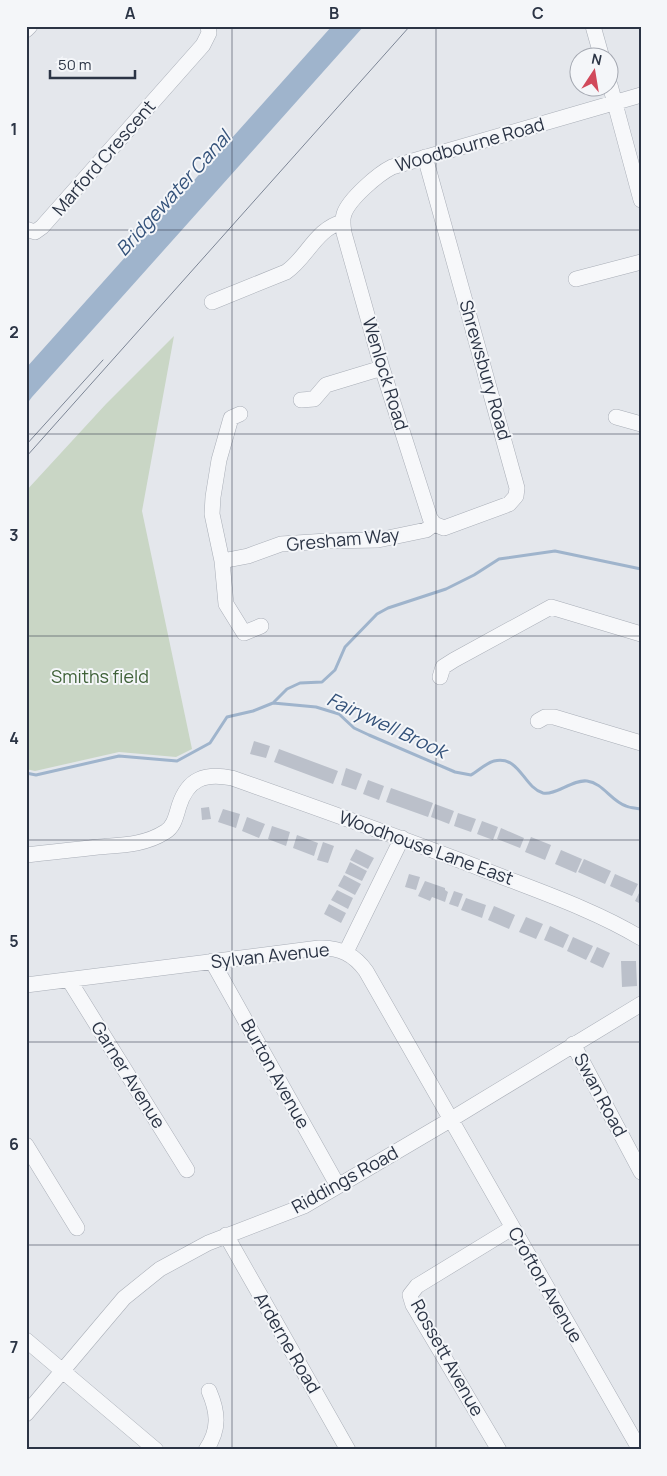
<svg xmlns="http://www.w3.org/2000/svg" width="667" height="1476" viewBox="0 0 667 1476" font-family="Manrope,sans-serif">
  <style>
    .green { fill: #c9d6c5 }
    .water { fill: #9fb4cc }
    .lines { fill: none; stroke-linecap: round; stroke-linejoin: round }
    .stream { stroke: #9fb4cc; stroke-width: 3 }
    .building { fill: #bbc0ca }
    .minor-casing { stroke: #a9aeb7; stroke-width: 16 }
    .minor { stroke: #f7f8fa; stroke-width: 15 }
    .tram { stroke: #7d8696; stroke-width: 1 }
    .grid { fill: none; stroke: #2b3445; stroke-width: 1; stroke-opacity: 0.55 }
    .labels { text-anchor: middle; stroke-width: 4; stroke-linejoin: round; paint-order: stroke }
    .street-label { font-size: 18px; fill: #2b3445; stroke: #f4f6f9 }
    .park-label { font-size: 18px; fill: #3f6138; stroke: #f4f6f9 }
    .water-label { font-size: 19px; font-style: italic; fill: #34527a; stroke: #f4f6f9 }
    .neatline { fill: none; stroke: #2b3445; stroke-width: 2 }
    .grid-label { font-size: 16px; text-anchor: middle; font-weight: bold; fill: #2b3445 }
  </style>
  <rect width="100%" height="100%" fill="#e4e7ec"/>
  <path class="green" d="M 174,336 L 142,511 L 192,749 L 176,757 L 119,752 L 35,771 L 26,769 L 26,491 L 106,404 Z"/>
  <path class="water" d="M 332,26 L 364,26 L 130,288 L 32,397 L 26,405 L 26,368 Z"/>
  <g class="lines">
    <path class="stream" d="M 273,703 L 287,689 L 300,683 L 322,682 L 335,670 L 345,647 L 377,614 L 388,608 L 446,589 L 474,575 L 499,559 L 555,551 L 641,569
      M 26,773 L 36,775 L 119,756 L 177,761 L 210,743 L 227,717 L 253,711 L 273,703 L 316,707 L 339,714 L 354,728 L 369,735 L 455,772 L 471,775 C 478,771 486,763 494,761 C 520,755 523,787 543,793 C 555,796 573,779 587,781 C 603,783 611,801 626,806 C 630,808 636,808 641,809"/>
  </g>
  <path class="building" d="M 254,741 L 270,746 L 266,758 L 250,754 Z
    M 279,749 L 338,771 L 333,784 L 274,762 Z
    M 346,768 L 362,774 L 356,790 L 341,785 Z
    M 368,780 L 384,786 L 379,800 L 363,794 Z
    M 391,788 L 433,803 L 428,817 L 386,802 Z
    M 435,804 L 454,811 L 449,824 L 431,817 Z
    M 209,807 L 211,819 L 202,820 L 201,808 Z
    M 223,809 L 240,814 L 236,828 L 218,822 Z
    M 458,813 L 476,819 L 471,832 L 454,826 Z
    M 247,817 L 265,824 L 259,838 L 242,831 Z
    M 482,821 L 498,827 L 493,840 L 477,834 Z
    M 272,826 L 290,832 L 286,846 L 268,839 Z
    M 501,828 L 524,838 L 520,848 L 497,839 Z
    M 297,835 L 318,843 L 314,856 L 293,848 Z
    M 531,837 L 551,845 L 545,860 L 525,852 Z
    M 323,842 L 334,846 L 328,863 L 317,860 Z
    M 356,849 L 374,858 L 368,869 L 350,860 Z
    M 561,850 L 582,859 L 576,873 L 555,864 Z
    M 584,859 L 611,871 L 605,884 L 578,872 Z
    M 350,862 L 367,871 L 362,881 L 345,873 Z
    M 409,874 L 420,877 L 416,890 L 405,887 Z
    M 615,874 L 638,884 L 632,896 L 610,886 Z
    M 344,875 L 361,884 L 355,895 L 338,886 Z
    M 425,881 L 445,888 L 445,890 L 448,892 L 445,902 L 432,897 L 430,901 L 418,896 Z
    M 641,889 L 641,904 L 635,901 Z
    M 337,890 L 353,898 L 348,909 L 331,900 Z
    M 454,891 L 463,894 L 458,907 L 449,904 Z
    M 466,898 L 486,905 L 482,918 L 461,910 Z
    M 329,904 L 346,913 L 341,923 L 324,914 Z
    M 494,906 L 515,915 L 509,929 L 488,920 Z
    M 526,917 L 543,924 L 536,939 L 519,932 Z
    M 550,926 L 569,935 L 563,948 L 544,940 Z
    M 573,937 L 593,946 L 586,960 L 567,951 Z
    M 597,947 L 610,953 L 603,968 L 590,962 Z
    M 621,961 L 636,961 L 637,986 L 622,987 Z"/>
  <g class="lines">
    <g class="minor-casing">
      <path id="minor" d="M 593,26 L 602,58
        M 26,30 L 30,26
        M 610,85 L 641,200
        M 425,157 L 517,488 L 516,496 L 509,504 L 444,528 L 434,524
        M 26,229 L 35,232 L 42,227 L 203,45 L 209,33 L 208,26
        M 576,279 L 641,262
        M 212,302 L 286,272 C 307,258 316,228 343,222
        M 301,400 L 314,399 L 326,385 L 382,368
        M 240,414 L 231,418 L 219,460 L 213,497 L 212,514 L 222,561 L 226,604 L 244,633 L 261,626
        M 616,417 L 641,424
        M 434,524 L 430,518 L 382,368 L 344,233 C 343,227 342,220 344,214 C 349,199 378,174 392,167 L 641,95
        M 222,561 L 248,556 L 281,544 L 327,541 L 378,540 L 426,530 L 434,524
        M 440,677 L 443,667 L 454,660 L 551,607 L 641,634
        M 538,721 L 545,717 L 554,717 L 641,743
        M 26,855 C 50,852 74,850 98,847 C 121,845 145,845 165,832 C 174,827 176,816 179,806 C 188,778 205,773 232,778 C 320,809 408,840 495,874 C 544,893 596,911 641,938
        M 346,952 L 402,838
        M 212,961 L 338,1186
        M 69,980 L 187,1170
        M 26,985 L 319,948 C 339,947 354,954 366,971 L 640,1450
        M 573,1044 L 641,1172
        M 26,1145 L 77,1228
        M 226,1235 L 348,1450
        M 26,1340 L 156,1450
        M 26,1414 L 124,1298 L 160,1269 L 208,1243 L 304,1206 L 450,1120 L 641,1004
        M 206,1450 C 220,1429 218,1412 209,1391
        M 499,1450 L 413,1305 L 410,1295 L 417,1286 L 512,1228"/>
    </g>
    <use href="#minor" class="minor"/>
    <path class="tram" d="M 26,445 L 103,360
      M 26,457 L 410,26"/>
  </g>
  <path class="grid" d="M 232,26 L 232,1450M 436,26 L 436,1450M 26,230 L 641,230M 26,434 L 641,434M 26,636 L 641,636M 26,840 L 641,840M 26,1042 L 641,1042M 26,1245 L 641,1245"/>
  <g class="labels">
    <g class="street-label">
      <text transform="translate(470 145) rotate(-16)" y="6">Woodbourne Road</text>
      <text transform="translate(104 158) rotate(-49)" y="6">Marford Crescent</text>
      <text transform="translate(485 370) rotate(74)" y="6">Shrewsbury Road</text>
      <text transform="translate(385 374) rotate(73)" y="6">Wenlock Road</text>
      <text transform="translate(343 540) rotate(-5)" y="6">Gresham Way</text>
      <text transform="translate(426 848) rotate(20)" y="6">Woodhouse Lane East</text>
      <text transform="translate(270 956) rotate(-6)" y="6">Sylvan Avenue</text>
      <text transform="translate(275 1074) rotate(61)" y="6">Burton Avenue</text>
      <text transform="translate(128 1075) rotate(58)" y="6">Garner Avenue</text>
      <text transform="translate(600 1095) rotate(62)" y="6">Swan Road</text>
      <text transform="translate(345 1180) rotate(-29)" y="6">Riddings Road</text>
      <text transform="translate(545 1285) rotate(60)" y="6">Crofton Avenue</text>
      <text transform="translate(287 1343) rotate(60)" y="6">Arderne Road</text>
      <text transform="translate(447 1358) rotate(61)" y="6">Rossett Avenue</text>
    </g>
    <g class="park-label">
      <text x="100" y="683">Smiths field</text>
    </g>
    <g class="water-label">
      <text transform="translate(173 193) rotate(-48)" y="7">Bridgewater Canal</text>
      <text transform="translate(387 725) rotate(25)" y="7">Fairywell Brook</text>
    </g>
  </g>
  <rect width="667" height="1476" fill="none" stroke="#f4f6f9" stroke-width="55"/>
  <g transform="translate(594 72) rotate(12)"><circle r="24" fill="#f4f6f9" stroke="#a4a8b1"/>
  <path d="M0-4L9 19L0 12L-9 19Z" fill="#d1495b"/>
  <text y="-8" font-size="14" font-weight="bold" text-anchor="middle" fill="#2b3445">N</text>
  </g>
  <path d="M50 70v8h85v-8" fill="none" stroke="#2b3445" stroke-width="2.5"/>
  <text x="58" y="70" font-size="15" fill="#2b3445" stroke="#f4f6f9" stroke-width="4" paint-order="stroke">50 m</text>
  <rect x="28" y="28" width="612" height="1420" class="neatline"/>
  <g class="grid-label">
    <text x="130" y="19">A</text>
    <text x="334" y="19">B</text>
    <text x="538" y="19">C</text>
    <text x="14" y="135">1</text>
    <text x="14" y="338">2</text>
    <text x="14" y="541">3</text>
    <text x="14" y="744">4</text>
    <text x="14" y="947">5</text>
    <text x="14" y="1150">6</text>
    <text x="14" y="1353">7</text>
  </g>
</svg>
